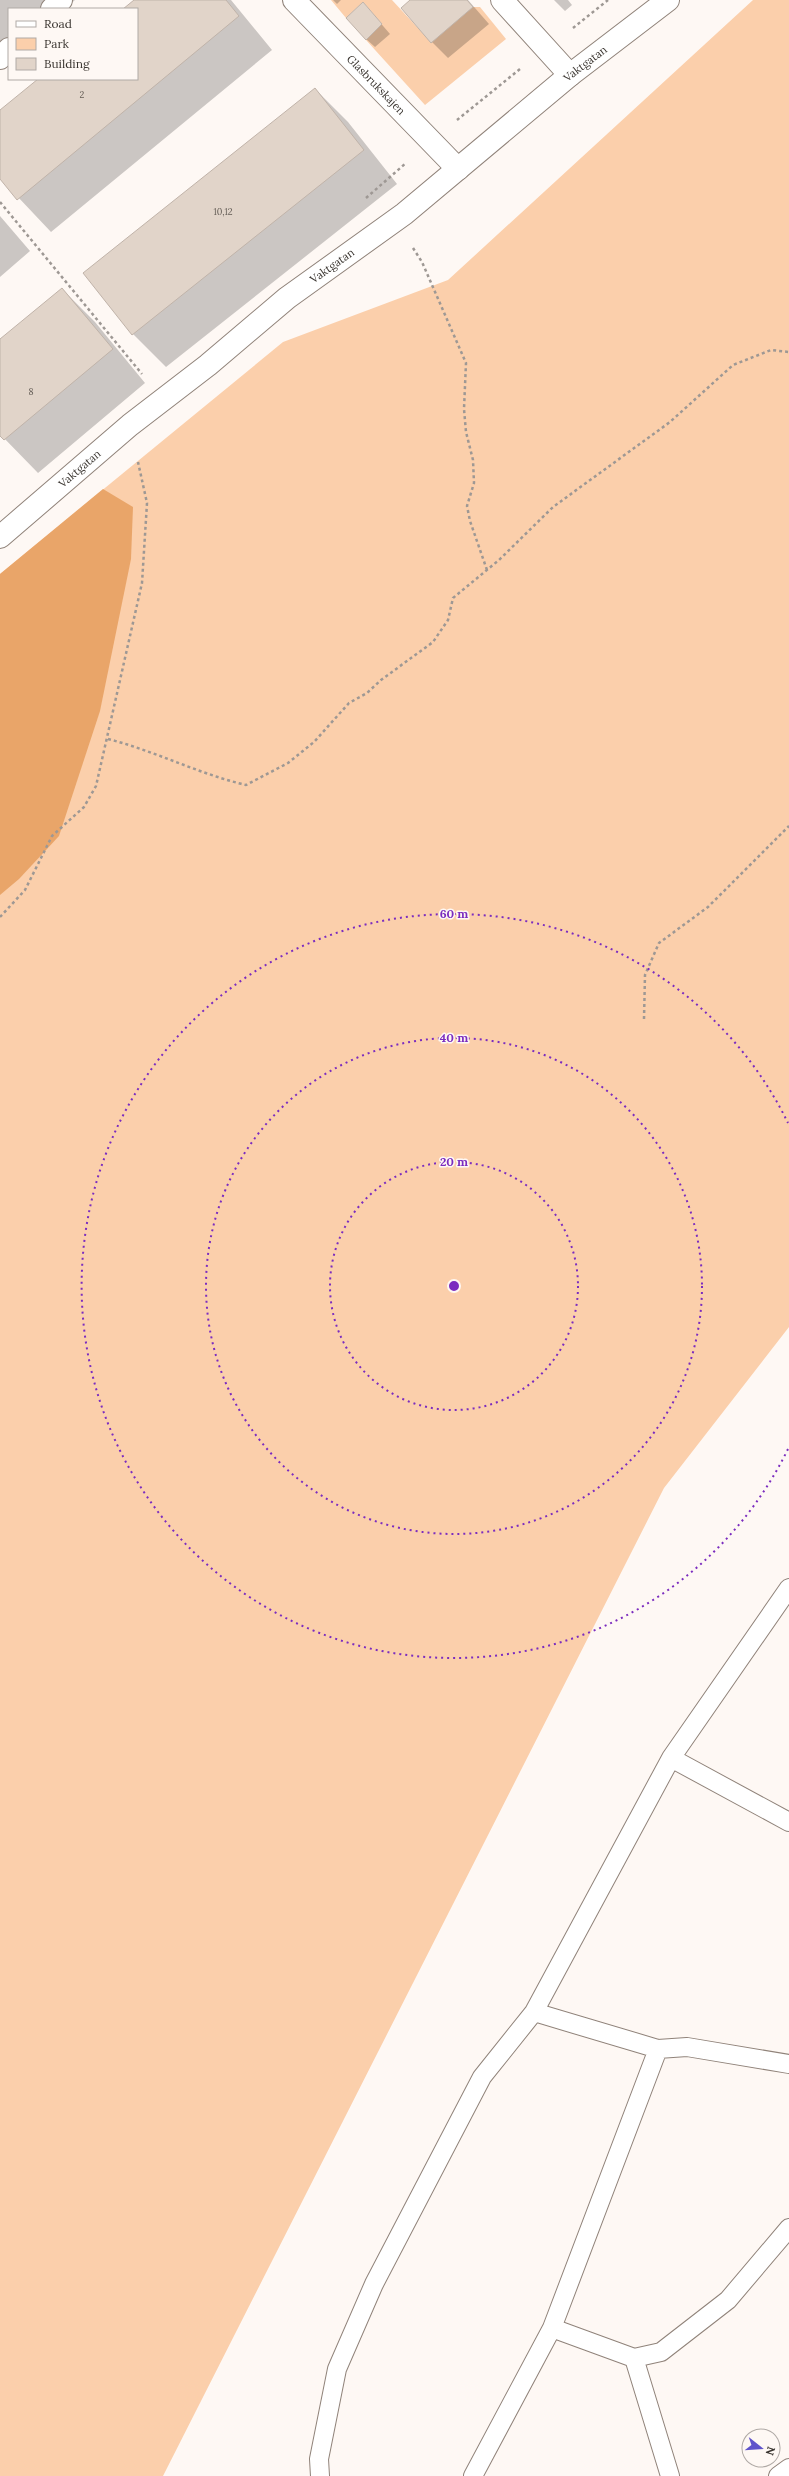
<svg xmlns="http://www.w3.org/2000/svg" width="789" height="2476" viewBox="0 0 789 2476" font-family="Lora,serif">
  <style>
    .green { fill: #fbcfab }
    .forest { fill: #e9a569 }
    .shadow { fill: #0003 }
    .building { fill: #e1d4c9; stroke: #c0b3a9 }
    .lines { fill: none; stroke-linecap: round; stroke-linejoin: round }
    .service-casing { stroke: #90837a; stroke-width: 20 }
    .minor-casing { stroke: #90837a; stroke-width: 24 }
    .path { stroke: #9e9894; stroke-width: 2.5; stroke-dasharray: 3 3; stroke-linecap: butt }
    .service { stroke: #fff; stroke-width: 18 }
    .minor { stroke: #fff; stroke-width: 22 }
    .ring { fill: none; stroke: #7b2cbf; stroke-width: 2; stroke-dasharray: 2 4 }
    .labels { text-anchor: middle; stroke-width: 3; stroke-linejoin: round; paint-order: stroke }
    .number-label { font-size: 9px; fill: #645d56 }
    .street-label { font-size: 11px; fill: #3a3530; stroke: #fef8f4 }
    .centre { fill: #7b2cbf; stroke: #fef8f4; stroke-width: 2 }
    .ring-label { font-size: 12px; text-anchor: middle; font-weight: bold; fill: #7b2cbf; stroke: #fef8f4; stroke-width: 3; stroke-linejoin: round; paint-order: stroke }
  </style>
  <rect width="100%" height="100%" fill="#fef8f4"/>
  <path class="green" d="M 331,0 L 392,0 L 431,42 L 473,7 L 480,7 L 506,39 L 425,105 L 366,40 L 382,24 L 363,2 L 346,18 Z
    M 753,0 L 789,0 L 789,1327 L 664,1488 L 163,2476 L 0,2476 L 0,574 L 283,342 L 448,280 Z"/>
  <path class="forest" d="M 103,489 L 133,507 L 131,559 L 100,711 L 59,836 L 19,879 L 0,895 L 0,574 Z"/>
  <path class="shadow" d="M 0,0 L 75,0 L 65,9 L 9,9 L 9,62 L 0,70 Z
    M 135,0 L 231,0 L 272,50 L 51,232 L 0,178 L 0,112 L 40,79 L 137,79 L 137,9 L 125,9 Z
    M 333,0 L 341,0 L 337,4 Z
    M 412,0 L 468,0 L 489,24 L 448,58 L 432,42 Z
    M 554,0 L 568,0 L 572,5 L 565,11 Z
    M 371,12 L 390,34 L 375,47 L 366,39 Z
    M 315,89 L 348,122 L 397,184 L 166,367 L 133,334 Z
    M 0,216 L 30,251 L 0,277 Z
    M 62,289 L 95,322 L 145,383 L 38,473 L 0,434 L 0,340 Z"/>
  <path class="building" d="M 134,0 L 226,0 L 239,16 L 17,200 L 0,179 L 0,110 L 38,79 L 137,79 L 137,9 L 123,9 Z
    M 410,0 L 467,0 L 473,7 L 431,43 L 401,8 Z
    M 363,2 L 382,24 L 366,40 L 346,18 Z
    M 315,88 L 364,150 L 132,335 L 83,273 Z
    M 62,288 L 113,349 L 4,440 L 0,436 L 0,339 Z"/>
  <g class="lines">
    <g class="service-casing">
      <path id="service" d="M 671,1758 L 789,1822
        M 534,2012 L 658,2049 L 687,2047 L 789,2064
        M 552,2328 L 634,2358 L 661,2352 L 728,2300 L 789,2228
        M 634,2358 L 670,2476
        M 320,2476 L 319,2459 L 337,2369 L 374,2284 L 482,2077 L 534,2012 L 671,1758 L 789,1588
        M 473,2476 L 552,2328 L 658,2049
        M 778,2476 L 789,2468"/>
    </g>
    <g class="minor-casing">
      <g id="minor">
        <path id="s1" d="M 294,0 L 458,169"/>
        <path d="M 502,0 L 570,75"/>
        <path d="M 52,9 L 61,0"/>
        <path d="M 0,58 L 9,49"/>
        <path id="s2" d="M 0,537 L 130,425 L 208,365 L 287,298 L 404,214 L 570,75 L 668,0"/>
      </g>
    </g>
    <path class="path" d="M 573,28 L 608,0
      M 457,120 L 520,69
      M 366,198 L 406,163
      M 0,202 L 142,374
      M 413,248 L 422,262 L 466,363 L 464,409 L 466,432 L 473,460 L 474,483 L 467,506 L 470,521 L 487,570
      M 108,739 C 155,751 199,774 246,785 L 288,763 L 314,742 L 349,703 L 367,693 L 381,680 L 433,642 L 448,620 L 453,598 L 499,560 L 553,507 L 670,422 L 733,365 L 771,350 L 789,352
      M 0,917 L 25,890 L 52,836 L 84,807 L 96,786 L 142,583 L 147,503 L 138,462
      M 644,1019 L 645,975 L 659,943 L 708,907 L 789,826"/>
    <use href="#service" class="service"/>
    <use href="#minor" class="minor"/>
  </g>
  <g class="ring">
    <circle cx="454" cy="1286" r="124"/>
    <circle cx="454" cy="1286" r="248"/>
    <path d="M788 1449A372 372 0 1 1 788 1123"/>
  </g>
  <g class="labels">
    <g class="number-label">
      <text x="82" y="98">2</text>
      <text x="223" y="215">10,12</text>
      <text x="31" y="395">8</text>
    </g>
    <g class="street-label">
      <text dy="4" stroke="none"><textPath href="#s2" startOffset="753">Vaktgatan</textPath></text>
      <text dy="4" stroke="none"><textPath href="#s1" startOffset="118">Glasbrukskajen</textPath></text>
      <text dy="4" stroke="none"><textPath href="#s2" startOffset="429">Vaktgatan</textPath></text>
      <text dy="4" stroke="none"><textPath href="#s2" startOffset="105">Vaktgatan</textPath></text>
    </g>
  </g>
  <circle cx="454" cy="1286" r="6" class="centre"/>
  <g class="ring-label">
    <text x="454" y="918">60 m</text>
    <text x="454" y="1042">40 m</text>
    <text x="454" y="1166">20 m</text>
  </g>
  <rect x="8" y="8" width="130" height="72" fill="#fef8f4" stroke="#b0aaa6"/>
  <rect x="16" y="21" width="20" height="6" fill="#ffffff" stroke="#b0aaa6"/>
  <text x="44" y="28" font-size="12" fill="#3a3530">Road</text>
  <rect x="16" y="38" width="20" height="12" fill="#fbcfab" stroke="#b0aaa6"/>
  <text x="44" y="48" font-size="12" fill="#3a3530">Park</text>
  <rect x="16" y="58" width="20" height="12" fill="#e1d4c9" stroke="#b0aaa6"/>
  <text x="44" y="68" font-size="12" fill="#3a3530">Building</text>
  <g transform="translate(761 2448) rotate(107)"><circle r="19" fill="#fef8f4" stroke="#b0aaa6"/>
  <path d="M0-3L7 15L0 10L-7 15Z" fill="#5f53cb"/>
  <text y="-6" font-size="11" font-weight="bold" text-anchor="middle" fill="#3a3530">N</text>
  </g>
</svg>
